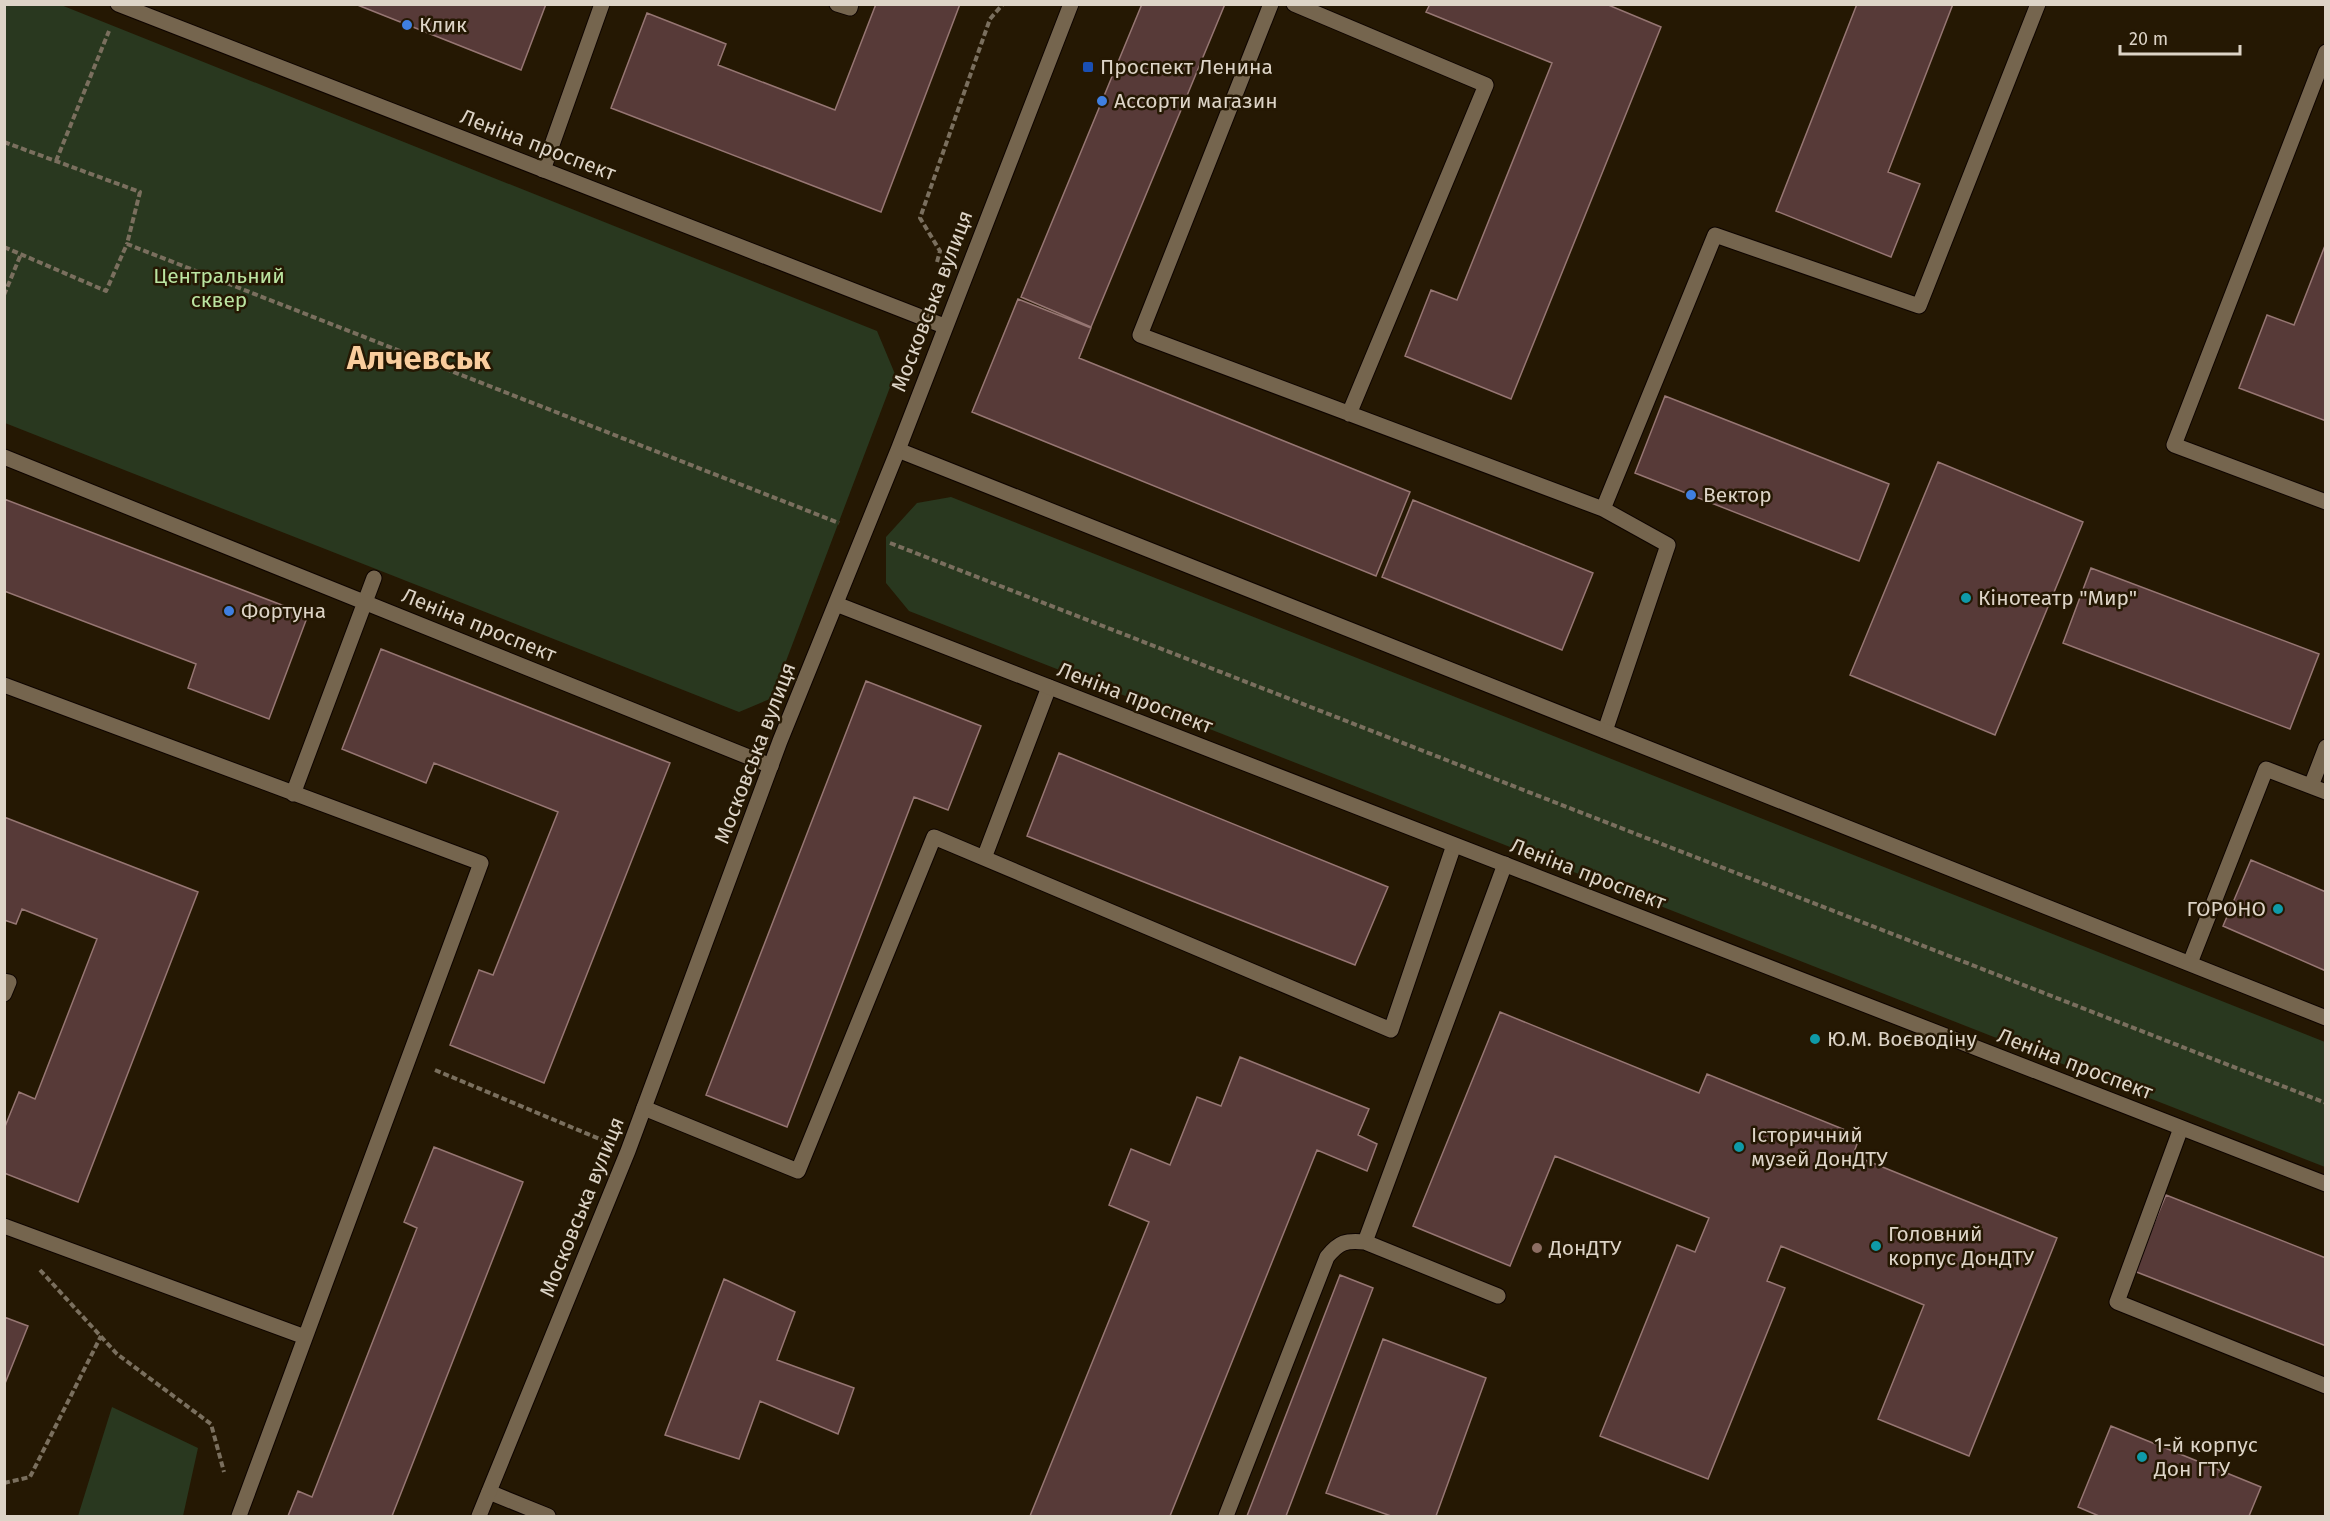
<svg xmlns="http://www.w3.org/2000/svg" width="2330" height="1521" viewBox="0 0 2330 1521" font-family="'Fira Sans',sans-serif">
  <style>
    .green { fill: #29381f }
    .building { fill: #573a38; stroke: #967673; stroke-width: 1.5 }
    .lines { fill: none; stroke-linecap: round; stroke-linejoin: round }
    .service-casing { stroke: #0e0400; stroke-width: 17 }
    .minor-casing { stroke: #0e0400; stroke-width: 17 }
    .path { stroke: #7a6f5e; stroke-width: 4; stroke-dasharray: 6 3; stroke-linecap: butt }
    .service { stroke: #75654e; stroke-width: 15 }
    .minor { stroke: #75654e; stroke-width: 15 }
    .shop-dot { fill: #3f7fe0; stroke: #251803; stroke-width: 2 }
    .transit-dot { fill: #1a4fb4; stroke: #251803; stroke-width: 2 }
    .culture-dot { fill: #0f9aa8; stroke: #251803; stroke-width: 2 }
    .education-dot { fill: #8d6e63; stroke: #251803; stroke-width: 2 }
    .labels { text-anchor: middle; stroke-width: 5; stroke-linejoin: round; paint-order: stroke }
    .poi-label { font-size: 21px; fill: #ddd4c7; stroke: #251803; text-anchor: start }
    .street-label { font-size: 21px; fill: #ddd4c7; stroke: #251803 }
    .park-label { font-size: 21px; fill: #bbe5a1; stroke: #251803 }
    .town-label { font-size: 33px; font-weight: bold; fill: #f9cd9d; stroke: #251803 }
  </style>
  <rect width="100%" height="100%" fill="#251803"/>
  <path class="green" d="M 4,5 L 61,5 L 877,331 L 895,374 L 772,698 L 739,712 L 5,423 Z
    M 951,497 L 2325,1042 L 2325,1167 L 909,611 L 886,583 L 886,537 L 917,503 Z
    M 112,1407 L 198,1448 L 183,1516 L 78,1516 Z"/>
  <path class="building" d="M 355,4 L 546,4 L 521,70 Z
    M 876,4 L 960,4 L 881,212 L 611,108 L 647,13 L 726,44 L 718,65 L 835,110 Z
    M 1142,4 L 1225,4 L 1091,327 L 1021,297 Z
    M 1430,4 L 1606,4 L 1661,27 L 1511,399 L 1405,356 L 1431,290 L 1457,300 L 1552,63 L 1426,12 Z
    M 1857,4 L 1953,4 L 1888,172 L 1920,184 L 1891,257 L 1776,211 Z
    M 2326,243 L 2326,421 L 2239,388 L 2267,315 L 2294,325 Z
    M 1018,299 L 1091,328 L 1079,358 L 1410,492 L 1376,576 L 972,412 Z
    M 1665,396 L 1889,484 L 1859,561 L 1635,473 Z
    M 1938,462 L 2083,522 L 1995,735 L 1850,675 Z
    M 4,499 L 308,615 L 269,719 L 188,688 L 196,664 L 4,591 Z
    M 1413,500 L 1593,573 L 1562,650 L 1382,577 Z
    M 2091,568 L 2319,654 L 2290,729 L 2063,643 Z
    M 381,649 L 670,763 L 544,1083 L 450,1045 L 479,970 L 493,975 L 558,812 L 434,763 L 426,783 L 342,749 Z
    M 866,681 L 981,726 L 948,810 L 914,797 L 787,1127 L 706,1095 Z
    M 1059,753 L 1388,887 L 1355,965 L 1027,836 Z
    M 4,817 L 198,892 L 78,1202 L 4,1173 L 4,1129 L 19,1092 L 35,1099 L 97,939 L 22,909 L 16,924 L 4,920 Z
    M 2251,860 L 2326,892 L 2326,971 L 2223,926 Z
    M 1500,1012 L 1699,1093 L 1707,1074 L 1860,1136 L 1853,1155 L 2057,1238 L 1969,1456 L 1878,1419 L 1924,1305 L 1781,1246 L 1767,1281 L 1785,1288 L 1708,1479 L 1600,1436 L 1677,1245 L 1695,1252 L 1709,1218 L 1555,1156 L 1510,1266 L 1413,1226 Z
    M 1240,1057 L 1369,1109 L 1358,1135 L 1377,1144 L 1367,1171 L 1317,1150 L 1170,1516 L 1030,1516 L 1149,1222 L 1109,1205 L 1131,1149 L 1170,1165 L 1197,1097 L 1221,1106 Z
    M 434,1147 L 523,1182 L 392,1516 L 288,1516 L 298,1491 L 312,1497 L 417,1228 L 404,1222 Z
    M 2166,1195 L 2326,1258 L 2326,1346 L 2134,1271 Z
    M 1340,1275 L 1373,1288 L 1286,1516 L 1247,1516 Z
    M 724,1279 L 795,1312 L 777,1360 L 854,1388 L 838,1434 L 760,1401 L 739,1459 L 665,1435 Z
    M 4,1317 L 28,1326 L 4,1386 Z
    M 1383,1339 L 1486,1378 L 1436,1516 L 1391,1516 L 1326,1493 Z
    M 2111,1426 L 2261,1487 L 2249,1516 L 2099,1516 L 2078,1507 Z"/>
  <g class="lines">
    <g class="service-casing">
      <path id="service" d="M 837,4 L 850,8 L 851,4
        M 1271,4 L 1140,335 L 1603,509
        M 1294,4 L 1486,85 L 1349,414
        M 2326,52 L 2174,445 L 2326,502
        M 543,170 L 602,4
        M 4,457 L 771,766
        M 4,685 L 481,863 L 239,1516
        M 1605,731 L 1668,545 L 1603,509 L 1715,235 L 1919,306 L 2038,4
        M 2311,786 L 2326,747
        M 293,794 L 374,578
        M 984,858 L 1049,687
        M 2190,963 L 2266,769 L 2326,792
        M 4,981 L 9,982 L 4,994
        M 644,1108 L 798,1171 L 934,837 L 1391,1030 L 1454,845
        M 2181,1128 L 2117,1302 L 2326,1386
        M 4,1226 L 305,1337
        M 1498,1296 L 1365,1242 L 1505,864
        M 489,1492 L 548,1516
        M 1226,1516 L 1327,1257 C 1339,1242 1346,1240 1365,1242"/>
    </g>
    <g class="minor-casing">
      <path id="minor" d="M 118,4 L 944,326
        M 898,450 L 2326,1018
        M 836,604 L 2326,1184
        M 479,1516 L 628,1151 L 780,741 L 898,450 L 1071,4"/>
    </g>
    <path class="path" d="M 4,142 L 140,192 L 127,244
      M 56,161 L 109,31
      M 4,247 L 106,291 L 127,244 L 839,523
      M 937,262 L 940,251 L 920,218 L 990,19 L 1003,4
      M 4,295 L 21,254
      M 890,543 L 2326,1103
      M 435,1070 L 602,1140
      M 40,1270 L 117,1354 L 211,1424 L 224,1472
      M 4,1483 L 30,1477 L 101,1336"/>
    <use href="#service" class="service"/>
    <use href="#minor" class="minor"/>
  </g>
  <g class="shop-dot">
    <circle cx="407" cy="25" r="6"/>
    <circle cx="1102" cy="101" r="6"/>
    <circle cx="1691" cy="495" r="6"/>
    <circle cx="229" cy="611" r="6"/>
  </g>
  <rect class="transit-dot" x="1082" y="61" width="12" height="12" rx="3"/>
  <g class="culture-dot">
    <circle cx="1966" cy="598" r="6"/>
    <circle cx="2278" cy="909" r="6"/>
    <circle cx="1815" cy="1039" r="6"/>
    <circle cx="1739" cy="1147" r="6"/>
    <circle cx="1876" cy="1246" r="6"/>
    <circle cx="2142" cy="1457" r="6"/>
  </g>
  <circle class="education-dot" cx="1537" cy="1248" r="6"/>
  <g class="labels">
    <g class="poi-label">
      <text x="419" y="32">Клик</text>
      <text x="1100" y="74">Проспект Ленина</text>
      <text x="1114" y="108">Ассорти магазин</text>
      <text x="1703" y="502">Вектор</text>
      <text x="1978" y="605">Кінотеатр "Мир"</text>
      <text x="241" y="618">Фортуна</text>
      <text x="2266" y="916" text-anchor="end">ГОРОНО</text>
      <text x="1827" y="1046">Ю.М. Воєводіну</text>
      <text x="1751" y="1142">Історичний<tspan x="1751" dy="24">музей ДонДТУ</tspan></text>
      <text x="1888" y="1241">Головний<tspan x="1888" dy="24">корпус ДонДТУ</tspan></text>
      <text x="1549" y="1255">ДонДТУ</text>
      <text x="2154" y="1452">1-й корпус<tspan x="2154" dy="24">Дон ГТУ</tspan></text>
    </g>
    <g class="street-label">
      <text transform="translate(538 145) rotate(21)" y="7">Леніна проспект</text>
      <text transform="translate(932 301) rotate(-69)" y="7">Московська вулиця</text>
      <text transform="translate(479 625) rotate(22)" y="7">Леніна проспект</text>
      <text transform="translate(1135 698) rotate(21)" y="7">Леніна проспект</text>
      <text transform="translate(755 753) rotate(-69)" y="7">Московська вулиця</text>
      <text transform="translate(1588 874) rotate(21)" y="7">Леніна проспект</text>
      <text transform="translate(2075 1064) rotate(21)" y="7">Леніна проспект</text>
      <text transform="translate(582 1207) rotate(-68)" y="7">Московська вулиця</text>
    </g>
    <g class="park-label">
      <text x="219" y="283">Центральний<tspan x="219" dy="24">сквер</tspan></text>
    </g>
    <g class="town-label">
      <text x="419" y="369">Алчевськ</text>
    </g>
  </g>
  <rect width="2330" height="1521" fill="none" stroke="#ddd4c7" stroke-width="12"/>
  <path d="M2120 45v9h120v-9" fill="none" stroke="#ddd4c7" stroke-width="3"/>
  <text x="2129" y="45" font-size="18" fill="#ddd4c7" stroke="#251803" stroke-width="4.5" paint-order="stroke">20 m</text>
</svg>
